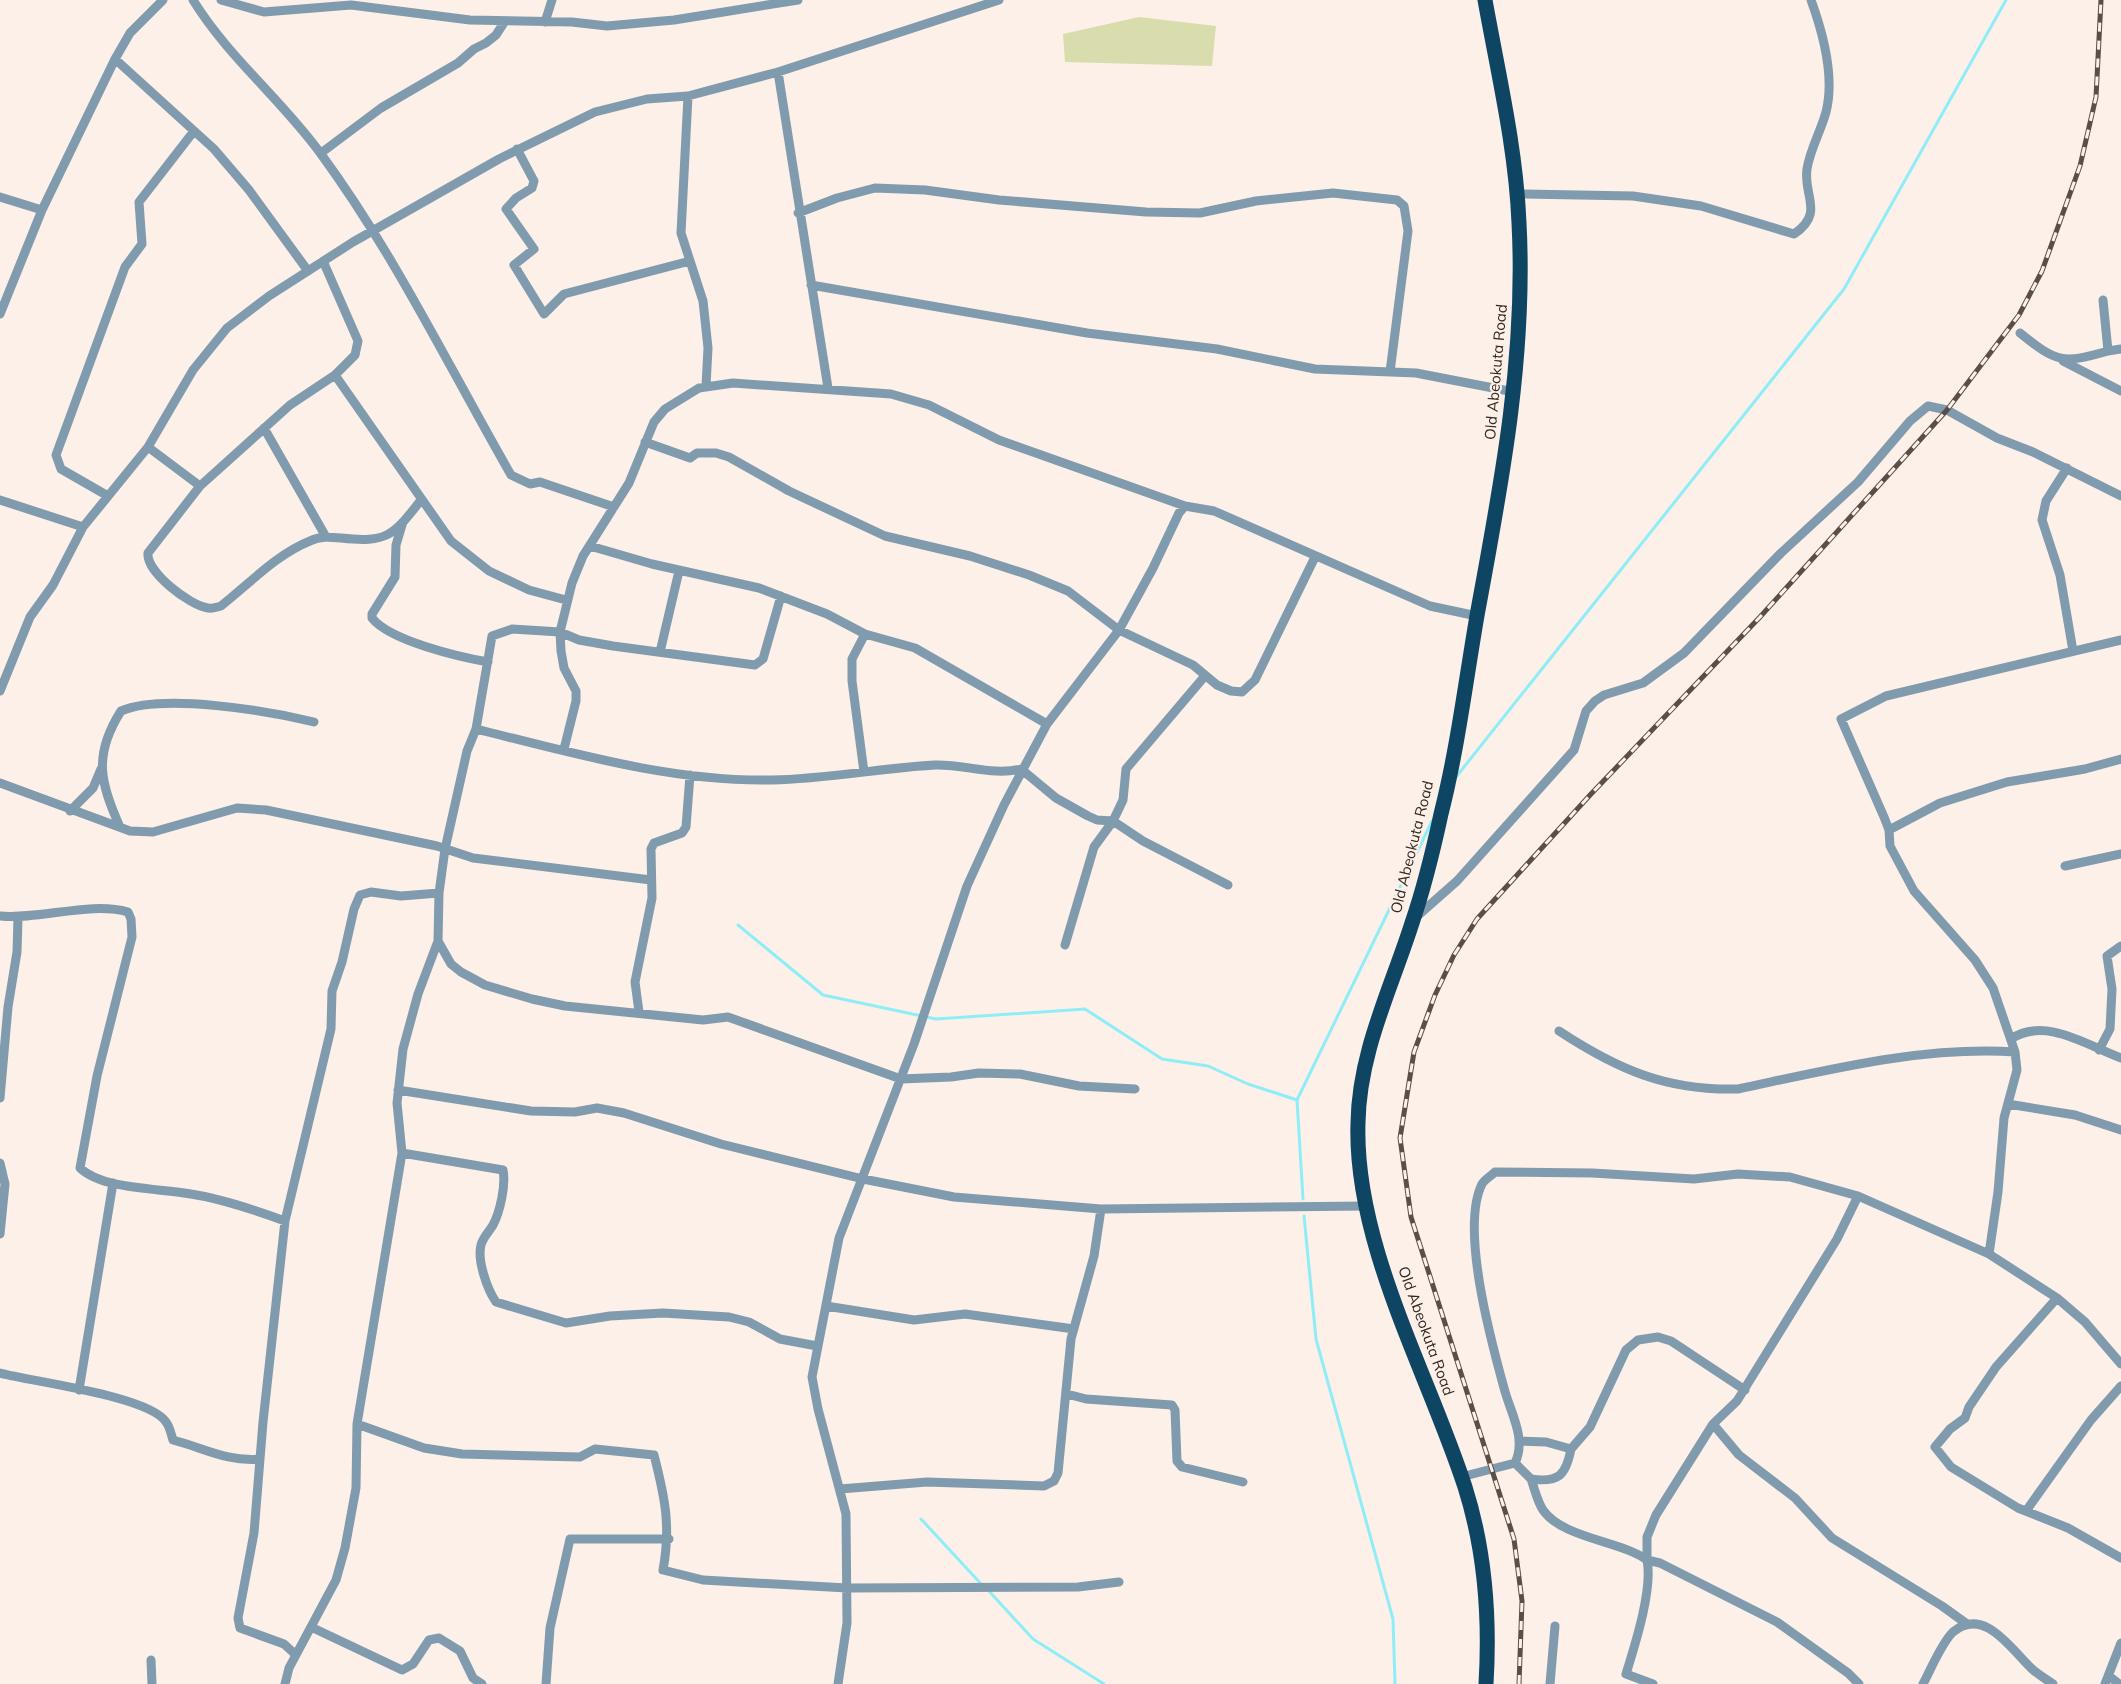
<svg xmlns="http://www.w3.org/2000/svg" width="2121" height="1684" viewBox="0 0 2121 1684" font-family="Mulish,sans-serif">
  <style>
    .green { fill: #d9ddad }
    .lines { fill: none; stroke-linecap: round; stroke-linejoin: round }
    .stream { stroke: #8fedf7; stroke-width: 3 }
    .minor { stroke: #809bad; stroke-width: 9 }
    .trunk { stroke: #0e4563; stroke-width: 15 }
    .rail-casing { stroke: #5a4f47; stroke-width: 5 }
    .rail { stroke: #fcf0e8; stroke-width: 3; stroke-dasharray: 9; stroke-linecap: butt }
    .labels { text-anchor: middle; stroke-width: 4.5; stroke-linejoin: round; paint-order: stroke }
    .street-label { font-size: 15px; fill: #322820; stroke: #fcf0e8 }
  </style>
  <rect width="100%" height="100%" fill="#fcf0e8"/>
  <path class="green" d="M 1139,17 L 1216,26 L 1212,66 L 1065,62 L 1063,34 Z"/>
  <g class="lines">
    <path class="stream" d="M 1456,777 L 1844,289 L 2006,0
      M 738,925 L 823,995 L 936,1019 L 1085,1009 L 1162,1059 L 1208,1066 L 1248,1084 L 1297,1100
      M 1303,1199 L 1297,1100 L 1432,821
      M 1304,1216 L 1316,1339 L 1393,1619 L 1395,1684
      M 921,1519 L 983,1586
      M 988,1590 L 1033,1639 L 1104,1684"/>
    <path class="minor" d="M 193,0 C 228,57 282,100 321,154 C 395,255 449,367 511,475 L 530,484 L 540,482 L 614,507
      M 221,0 L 264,12 L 351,5 L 470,20 L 572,22 L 607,26 L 674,20 L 798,0
      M 545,22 L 552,0
      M 115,59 L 214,149 L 249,190 L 308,271
      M 778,72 L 828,388
      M 688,96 L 681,233 L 703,301 L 708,348 L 706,386
      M 517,149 L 534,181 L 532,188 L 516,198 L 506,209 L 534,249 L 514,265 L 544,314 L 564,294 L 690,261
      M 321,153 L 381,108 L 458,63 L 474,49 L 486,43 L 496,35 L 505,21
      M 1517,194 L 1633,196 L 1701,206 L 1794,234 C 1825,213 1803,196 1807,169 C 1810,149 1821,131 1826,112 C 1835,77 1823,33 1811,0
      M 0,197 L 42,210
      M 798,213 L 837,198 L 875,188 L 925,190 L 999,200 L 1146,212 L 1200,213 L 1256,201 L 1333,193 L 1397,200 L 1404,206 L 1408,231 L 1390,372
      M 323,261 L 358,341 L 355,355 L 335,375 L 290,405 L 200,486 L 148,553 C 146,572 189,605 208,608 C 212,609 217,607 221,606 C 249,584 277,554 310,541 C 320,536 330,537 341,538 C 387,543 393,536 421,500
      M 811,285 L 1087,333 L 1217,349 L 1315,369 L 1416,373 L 1514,392
      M 2103,300 L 2108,351 L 2121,349
      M 0,314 L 42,210 L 115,59 L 130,33 L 163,0
      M 2020,333 C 2057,363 2063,364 2108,351
      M 2063,361 L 2121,391
      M 335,375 L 451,541 L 489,571 L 529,590 L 566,600
      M 264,428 L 326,537
      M 645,442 L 690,458 L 697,453 L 716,453 L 729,457 L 789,491 L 885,536 L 970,556 L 1029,575 L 1068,591 L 1119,630 L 1193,665 L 1217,685 L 1231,691 L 1242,692 L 1255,680 L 1315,557
      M 148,447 L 200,486
      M 2067,468 L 2046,501 L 2042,520 L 2060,575 L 2073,651
      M 108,496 L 61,469 L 56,455 L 125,267 L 142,244 L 139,202 L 194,131
      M 0,500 L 83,527
      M 402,525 L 396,545 L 395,577 L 372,614 L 372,618 C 390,641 460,657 488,662
      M 590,546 L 652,564 L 759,588 L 827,614 L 865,634 L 915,648 L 1047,724
      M 660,652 L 679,571
      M 0,691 L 30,617 L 53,585 L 83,527 L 148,447 L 193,370 L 227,328 L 269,296 L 353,242 L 499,159 L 595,112 L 647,99 L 688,96 L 778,72 L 999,0
      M 476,729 C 573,753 672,782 772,780 C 827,779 881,768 935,765 C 964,764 993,776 1021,769 L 1056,798 L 1088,816 L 1097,820 L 1113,821 L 1143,841 L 1228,885
      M 564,749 L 576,701 L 576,691 L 564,668 L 561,651 L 560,632 L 572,583 L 583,556 L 629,483 L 654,422 L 665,409 L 699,388 L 733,383 L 891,394 L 929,405 L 999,440 L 1185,506
      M 864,772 L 852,681 L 852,659 L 865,634
      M 0,783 L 130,831 L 153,832 L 237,808 L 266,810 L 437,846 L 473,858 L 651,880
      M 70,811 L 93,788 L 101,769
      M 120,827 C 100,783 93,755 121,711 C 163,693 269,711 314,722
      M 1889,830 L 1940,803 L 2007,782 L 2085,769 L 2121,759
      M 2065,866 L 2121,854
      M 0,916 C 40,920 90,901 128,912 L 131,919 L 132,937 L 97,1076 L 80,1168 C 103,1190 160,1188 191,1194 C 223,1199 255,1210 285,1221
      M 1415,918 L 1457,881 L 1574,750 L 1586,711 L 1595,701 L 1604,695 L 1643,683 L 1684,653 L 1781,553 L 1858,482 L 1910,421 L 1928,406 L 1947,410 L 1997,438 L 2033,452 L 2121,496
      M 438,941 L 451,964 L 461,972 L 485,985 L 532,999 L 565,1006 L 703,1020 L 728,1017 L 901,1079 L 951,1077 L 979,1073 L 1020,1074 L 1079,1086 L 1135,1089
      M 1065,945 L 1094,847 L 1113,821 L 1123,800 L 1126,769 L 1204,677
      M 639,1012 L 635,982 L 652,898 L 651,849 L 654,843 L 682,833 L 686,827 L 690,775
      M 1559,1031 C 1617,1069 1666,1091 1738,1089 C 1828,1070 1922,1046 2015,1052
      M 2011,1039 C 2045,1016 2088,1046 2121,1058
      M 2099,1050 L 2110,1029 L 2112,989 L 2107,956 L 2121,946
      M 398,1090 L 531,1111 L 575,1112 L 597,1108 L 624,1113 L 721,1144 L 863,1179 L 954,1197 L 1101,1209 L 1366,1206
      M 0,1098 L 8,1007 L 17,952 L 18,918
      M 2008,1104 L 2075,1115 L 2121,1130
      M 402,1153 L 503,1170 C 506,1185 500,1212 493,1225 C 489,1232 483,1237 481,1245 C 477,1260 487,1289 496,1302 L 566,1323 L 610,1316 L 663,1313 L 729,1317 L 749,1322 L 780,1339 L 817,1346
      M 0,1163 L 5,1184 L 0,1234
      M 1989,1254 L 1998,1192 L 2004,1118 L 2017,1070 L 2015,1052 L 1993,988 L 1975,960 L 1914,891 L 1890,846 L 1889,830 L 1884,817 L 1841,719 L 1886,696 L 2121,640
      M 2057,1298 L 1996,1367 L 1969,1407 L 1965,1418 L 1950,1429 L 1935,1447 L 1951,1467 L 2018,1508 L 2068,1528 L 2121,1558
      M 826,1306 L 914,1320 L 965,1314 L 1074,1329
      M 0,1373 C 34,1382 149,1396 166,1422 C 170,1427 171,1434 173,1440 C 204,1448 227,1462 260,1459
      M 79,1390 L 113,1183
      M 1067,1394 L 1086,1399 L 1172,1405 L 1175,1410 L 1177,1461 L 1182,1467 L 1243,1482
      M 357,1424 L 424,1448 L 462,1454 L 580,1457 L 595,1449 L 654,1455 C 665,1498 671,1526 663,1570 L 703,1580 L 847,1588 L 1078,1587 L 1119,1582
      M 1713,1424 L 1739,1455 L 1795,1498 L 1832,1538 L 1942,1606 L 1967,1624
      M 1520,1441 L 1546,1442 L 1571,1449 L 1590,1427 L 1626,1350 L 1638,1340 L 1658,1337 L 1671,1341 L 1745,1390
      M 1515,1463 L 1531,1479 C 1559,1483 1566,1475 1571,1449
      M 1461,1477 L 1515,1463 C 1527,1438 1510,1412 1504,1388 C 1491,1341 1460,1228 1482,1184 C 1484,1180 1491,1176 1495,1172 L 1592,1173 L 1694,1179 L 1738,1174 L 1790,1177 L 1858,1196 L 1989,1254 L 2057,1298 L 2085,1322 L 2121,1364
      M 1531,1479 C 1535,1490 1537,1501 1543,1510 C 1562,1538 1621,1541 1647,1560
      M 840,1489 L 927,1482 L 1044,1486 L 1054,1481 L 1058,1473 L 1071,1339 L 1094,1256 L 1101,1209
      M 2026,1511 L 2091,1420 L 2121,1386
      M 1647,1560 L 1647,1537 L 1656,1515 L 1713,1424 L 1737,1401 L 1837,1239 L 1858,1196
      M 311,1627 L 402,1670 L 413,1664 L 429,1640 L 439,1638 L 460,1651 L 473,1678 L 482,1684
      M 296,1655 L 284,1644 L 240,1628 L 238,1618 L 254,1533 L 263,1422 L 285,1221 L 331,1029 L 332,991 L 342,962 L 354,909 L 360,895 L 371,892 L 401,896 L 439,893
      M 151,1660 L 152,1684
      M 2109,1676 L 2119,1684
      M 285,1684 L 289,1668 L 336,1580 L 345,1548 L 356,1488 L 357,1424 L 402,1153 L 397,1103 L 403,1049 L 418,994 L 438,941 L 439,893 L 445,849 L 467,751 L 476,729 L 492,636 L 512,629 L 560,632 L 579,640 L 613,646 L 755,665 L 763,659 L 781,596
      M 546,1684 L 550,1628 L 570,1539 L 669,1539
      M 838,1684 L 847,1623 L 846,1514 L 818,1409 L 812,1377 L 839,1238 L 914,1044 L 967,886 L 1004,805 L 1047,724 L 1119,630 L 1153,568 L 1179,513 L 1185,506 L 1214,511 L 1430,606 L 1477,616
      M 1550,1684 L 1555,1626
      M 1653,1684 L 1626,1674 C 1635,1645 1653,1589 1647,1560 L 1660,1563 L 1777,1622 L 1848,1673 L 1859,1684
      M 1923,1684 C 1930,1671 1942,1642 1953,1632 C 1984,1606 2011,1649 2031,1668 C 2037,1674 2046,1679 2053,1684
      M 2105,1684 L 2121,1643"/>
    <path class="trunk" d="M 1485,0 C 1498,73 1516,148 1519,223 C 1526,354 1502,481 1478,610 C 1466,678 1458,747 1441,814 C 1433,851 1424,888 1412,923 C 1391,989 1359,1052 1358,1123 C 1354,1244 1428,1373 1465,1487 C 1485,1550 1490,1618 1486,1684"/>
    <g class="rail-casing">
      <path id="rail" d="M 1519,1684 L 1522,1601 L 1514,1539 L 1411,1217 L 1400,1138 L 1414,1052 L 1435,995 L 1454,955 L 1477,919 L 1591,794 L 1760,617 L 1947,410 L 2019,315 L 2042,271 L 2080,166 L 2096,97 L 2101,0"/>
    </g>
    <use href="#rail" class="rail"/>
  </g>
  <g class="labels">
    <g class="street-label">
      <text transform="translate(1496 372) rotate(-85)" y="5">Old Abeokuta Road</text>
      <text transform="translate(1412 847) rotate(-76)" y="5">Old Abeokuta Road</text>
      <text transform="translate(1426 1331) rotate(70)" y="5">Old Abeokuta Road</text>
    </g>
  </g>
</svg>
